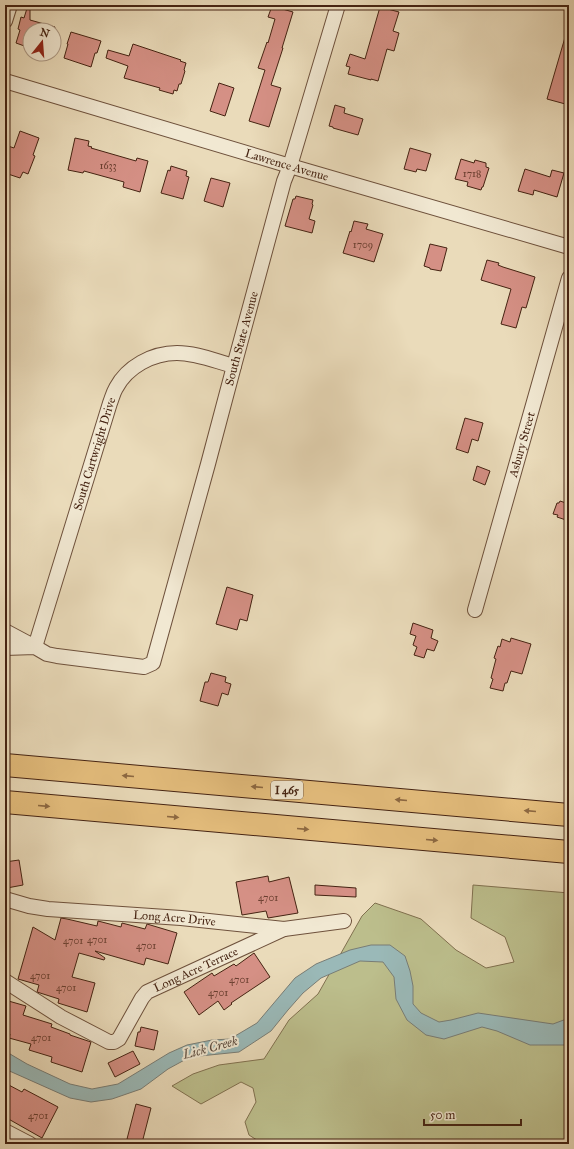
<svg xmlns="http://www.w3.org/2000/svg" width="574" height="1149" viewBox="0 0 574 1149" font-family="'IM FELL Great Primer',serif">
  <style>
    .green { fill: #bcbe8c; stroke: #80704f }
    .water { fill: #9ab9b8; stroke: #787d76 }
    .building { fill: #d59085; stroke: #452312 }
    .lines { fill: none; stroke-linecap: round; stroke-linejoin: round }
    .street-casing { stroke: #6e513c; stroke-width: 16 }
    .highway-casing { stroke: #452312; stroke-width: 24 }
    .street { stroke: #f1e8d2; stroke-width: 14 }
    .highway { stroke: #e5be7d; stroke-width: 22 }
    .oneway { fill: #8d6942 }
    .labels { text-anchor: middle; stroke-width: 4; stroke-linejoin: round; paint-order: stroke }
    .number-label { font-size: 10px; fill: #693e2f }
    .shield { fill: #f1e8d2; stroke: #795e4c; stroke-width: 1 }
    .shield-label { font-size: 11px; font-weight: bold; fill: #452312 }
    .street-label { font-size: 12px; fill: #452312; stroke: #f1e8d2 }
    .water-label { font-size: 13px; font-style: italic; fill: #5a483c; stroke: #f1e8d2 }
  </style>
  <rect width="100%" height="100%" fill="#eadbba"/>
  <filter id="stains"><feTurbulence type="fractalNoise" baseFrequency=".005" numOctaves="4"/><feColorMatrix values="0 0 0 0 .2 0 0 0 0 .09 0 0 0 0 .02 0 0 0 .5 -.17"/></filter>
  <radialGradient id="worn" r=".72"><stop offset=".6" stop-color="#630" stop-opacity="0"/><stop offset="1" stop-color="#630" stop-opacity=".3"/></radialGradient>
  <path class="green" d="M 473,885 L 569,893 L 569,1144 L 263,1144 L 249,1135 L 245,1122 L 256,1102 L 253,1088 L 241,1082 L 201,1104 L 172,1086 L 193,1074 L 219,1065 L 264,1059 L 289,1020 L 318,994 L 362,916 L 375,903 L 421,919 L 456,950 L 486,968 L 514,962 L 505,937 L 471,918 Z"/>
  <path class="water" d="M 371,945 L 390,945 L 405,956 L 410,971 L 413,986 L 413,1004 L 421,1013 L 439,1022 L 451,1020 L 478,1013 L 553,1024 L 569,1018 L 569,1044 L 567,1045 L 530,1045 L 497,1031 L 482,1027 L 444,1039 L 426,1035 L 407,1020 L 396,999 L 394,977 L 383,962 L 360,961 L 321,978 L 303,993 L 288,1010 L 271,1031 L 239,1052 L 190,1057 L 168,1069 L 141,1089 L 112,1099 L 91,1102 L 70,1098 L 5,1069 L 5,1051 L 27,1064 L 70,1084 L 92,1089 L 118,1084 L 169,1053 L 187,1045 L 212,1040 L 230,1039 L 257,1023 L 295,978 L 316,964 L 350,950 Z"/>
  <path class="building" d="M 28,5 L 30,5 L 30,20 L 55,27 L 54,30 L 30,30 L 30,48 L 16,43 L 20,30 L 18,29 L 21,17 L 24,18 Z
    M 272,6 L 293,12 L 282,48 L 283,48 L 271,85 L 281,88 L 269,127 L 249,121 L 265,70 L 258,68 L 267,42 L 268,43 L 275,19 L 268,17 Z
    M 380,7 L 399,12 L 393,31 L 399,33 L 394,51 L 387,49 L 378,81 L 371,79 L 371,80 L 348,74 L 350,67 L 346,66 L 350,54 L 365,59 Z
    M 71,32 L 101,41 L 97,53 L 95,53 L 91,67 L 64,58 L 68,44 L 67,44 Z
    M 566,34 L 569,34 L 569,105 L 547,99 Z
    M 133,44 L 181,60 L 180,61 L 186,63 L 184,70 L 185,71 L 181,84 L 179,84 L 177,91 L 174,90 L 173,94 L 159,90 L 160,88 L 124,78 L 128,66 L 106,58 L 108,50 L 129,56 Z
    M 219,83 L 234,88 L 225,116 L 210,111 Z
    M 335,105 L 345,108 L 344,113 L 363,119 L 358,135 L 333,128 L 333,127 L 329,126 Z
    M 20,131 L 39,138 L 33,155 L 35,156 L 28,174 L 23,172 L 20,178 L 5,173 L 5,145 L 14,148 Z
    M 75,138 L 89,141 L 88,146 L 92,147 L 91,148 L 136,161 L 137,158 L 148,161 L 140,192 L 123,187 L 124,182 L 84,171 L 83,173 L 68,170 Z
    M 410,148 L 431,154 L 426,171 L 417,169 L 416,172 L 404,169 Z
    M 461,159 L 474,163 L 475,160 L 486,163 L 486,167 L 489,168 L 483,187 L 482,187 L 481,190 L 467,186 L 468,182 L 455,179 Z
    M 171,166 L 187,171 L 186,176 L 189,177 L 183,199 L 161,193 L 168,170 L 170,171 Z
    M 525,169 L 550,177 L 552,170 L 564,173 L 557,197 L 534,190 L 533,195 L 518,191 Z
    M 211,178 L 230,183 L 223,207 L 204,201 Z
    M 296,196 L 313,200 L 312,204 L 313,205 L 309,219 L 315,221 L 312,233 L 285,226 L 293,199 L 295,199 Z
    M 354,221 L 368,224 L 366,229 L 383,234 L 374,262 L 343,253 L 350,231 L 351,232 Z
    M 430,244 L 447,248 L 441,271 L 430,269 L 430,268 L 424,266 Z
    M 487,260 L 499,263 L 498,265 L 503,267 L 535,277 L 526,308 L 522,307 L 516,328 L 501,324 L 511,289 L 481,280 Z
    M 465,418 L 483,423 L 478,441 L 472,439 L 468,453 L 456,449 Z
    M 477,466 L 490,471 L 485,485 L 473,480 Z
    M 560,501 L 569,504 L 569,521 L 557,517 L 558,515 L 553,514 L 557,503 L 559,503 Z
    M 227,587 L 253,595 L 247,621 L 240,619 L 237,630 L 216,624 Z
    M 413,623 L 433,630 L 431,638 L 438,641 L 434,651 L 427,649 L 424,658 L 414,655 L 417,647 L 413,645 L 416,636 L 410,634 Z
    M 511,638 L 531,644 L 522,674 L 511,671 L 507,683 L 505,683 L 503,691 L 490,688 L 493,679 L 491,678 L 496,659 L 494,658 L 498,646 L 500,647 L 502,639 L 510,642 Z
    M 211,673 L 226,677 L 225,682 L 231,684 L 228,695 L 222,693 L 218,706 L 200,701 L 205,682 L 208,682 Z
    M 19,860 L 23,885 L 7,888 L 5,874 L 5,862 Z
    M 268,876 L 269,882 L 289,877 L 298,913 L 268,918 L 266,911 L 242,915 L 236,882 Z
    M 315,885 L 356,888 L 356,897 L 315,895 Z
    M 61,918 L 67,919 L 97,926 L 98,921 L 121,927 L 122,923 L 145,929 L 147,924 L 177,933 L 168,964 L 146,958 L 144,965 L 95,951 L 105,958 L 104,960 L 79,953 L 72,977 L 95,983 L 87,1012 L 58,1003 L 59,999 L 37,992 L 39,985 L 18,979 L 33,927 L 55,940 Z
    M 254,953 L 270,977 L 231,1003 L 232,1004 L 224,1010 L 218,1001 L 199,1015 L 184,992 L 212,973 L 214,976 L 234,964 L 236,966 Z
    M 5,1000 L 26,1006 L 23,1015 L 52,1024 L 51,1027 L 70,1034 L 70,1035 L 91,1042 L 82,1072 L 51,1062 L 52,1057 L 29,1050 L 31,1044 L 9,1038 L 10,1034 L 5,1033 Z
    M 141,1027 L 158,1031 L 154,1050 L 135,1046 L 138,1032 L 140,1032 Z
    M 133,1051 L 140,1064 L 115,1077 L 108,1063 Z
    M 5,1083 L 22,1092 L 24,1089 L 58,1107 L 42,1138 L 5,1117 Z
    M 136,1104 L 151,1108 L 142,1143 L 127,1139 Z"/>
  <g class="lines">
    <g class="street-casing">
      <g id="street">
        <path d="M 5,21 L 10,5"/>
        <path id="s1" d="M 5,81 L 290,166 L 569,247"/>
        <path id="s2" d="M 475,610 L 569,278"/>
        <path id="s3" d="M 5,631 L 35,647 L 110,403 C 112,398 113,393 116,388 C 127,367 152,353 177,353 C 196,353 215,361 234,366"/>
        <path id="s4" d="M 5,648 L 35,647 L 47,654 L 57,656 L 144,667 L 153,663 L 208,464 L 234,366 L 284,181 L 290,166 L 338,5"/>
        <path id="s5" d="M 5,899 L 29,906 L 48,909 L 181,918 L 284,929 L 344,921"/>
        <path id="s6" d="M 5,981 L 61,1017 L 109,1042 L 114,1042 L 119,1039 L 142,998 L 147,992 L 284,929"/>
        <path d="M 5,1131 L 30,1144"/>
      </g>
    </g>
    <g class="highway-casing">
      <path id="highway" d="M 5,765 L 569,815
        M 5,802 L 569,852"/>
    </g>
    <use href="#street" class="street"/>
    <use href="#highway" class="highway"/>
  </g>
  <defs><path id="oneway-solid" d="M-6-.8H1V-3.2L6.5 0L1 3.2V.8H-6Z"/></defs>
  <g class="oneway">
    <use href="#oneway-solid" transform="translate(128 776) rotate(-175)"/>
    <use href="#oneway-solid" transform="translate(257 787) rotate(-175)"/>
    <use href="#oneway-solid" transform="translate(401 800) rotate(-175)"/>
    <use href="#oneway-solid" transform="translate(44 806) rotate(5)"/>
    <use href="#oneway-solid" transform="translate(530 811) rotate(-175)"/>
    <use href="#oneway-solid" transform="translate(173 817) rotate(5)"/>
    <use href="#oneway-solid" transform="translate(303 829) rotate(5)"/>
    <use href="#oneway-solid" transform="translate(432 840) rotate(5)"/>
  </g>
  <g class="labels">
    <g class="number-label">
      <text x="108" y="169">1633</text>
      <text x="472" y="177">1718</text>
      <text x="363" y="248">1709</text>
      <text x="268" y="901">4701</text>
      <text x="97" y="943">4701</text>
      <text x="73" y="944">4701</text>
      <text x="146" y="949">4701</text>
      <text x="40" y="979">4701</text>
      <text x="239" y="983">4701</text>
      <text x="66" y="991">4701</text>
      <text x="218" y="996">4701</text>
      <text x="41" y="1041">4701</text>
      <text x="38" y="1119">4701</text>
    </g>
    <rect class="shield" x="271" y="781" width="32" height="18" rx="3"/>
    <g class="shield-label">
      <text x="287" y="794">I 465</text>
    </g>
    <g class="street-label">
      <text dy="4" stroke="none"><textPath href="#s1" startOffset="294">Lawrence Avenue</textPath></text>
      <text dy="4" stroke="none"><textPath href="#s4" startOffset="488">South State Avenue</textPath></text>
      <text dy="4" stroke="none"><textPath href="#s2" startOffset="172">Asbury Street</textPath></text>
      <text dy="4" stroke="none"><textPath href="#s3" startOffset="236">South Cartwright Drive</textPath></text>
      <text dy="4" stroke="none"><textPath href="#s5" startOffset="171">Long Acre Drive</textPath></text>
      <text dy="4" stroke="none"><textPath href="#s6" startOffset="240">Long Acre Terrace</textPath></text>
    </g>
    <g class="water-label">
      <text transform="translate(210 1047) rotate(-15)" y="5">Lick Creek</text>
    </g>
  </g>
  <rect width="574" height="1149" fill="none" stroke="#eadbba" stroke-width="20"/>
  <rect x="6" y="6" width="562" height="1137" fill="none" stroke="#452312" stroke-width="2"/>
  <rect x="10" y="10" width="554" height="1129" fill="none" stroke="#452312"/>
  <g transform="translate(42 42) rotate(17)"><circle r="19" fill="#f1e8d2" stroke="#ac9985"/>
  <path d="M0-3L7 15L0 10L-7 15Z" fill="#8f2418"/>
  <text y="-6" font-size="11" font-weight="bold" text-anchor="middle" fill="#452312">N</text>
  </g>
  <path d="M424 1119v6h97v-6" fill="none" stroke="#452312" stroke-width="2"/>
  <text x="430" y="1119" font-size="12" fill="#452312" stroke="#f1e8d2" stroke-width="3" paint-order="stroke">50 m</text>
  <rect width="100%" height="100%" filter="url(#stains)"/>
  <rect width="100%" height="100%" fill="url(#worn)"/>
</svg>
